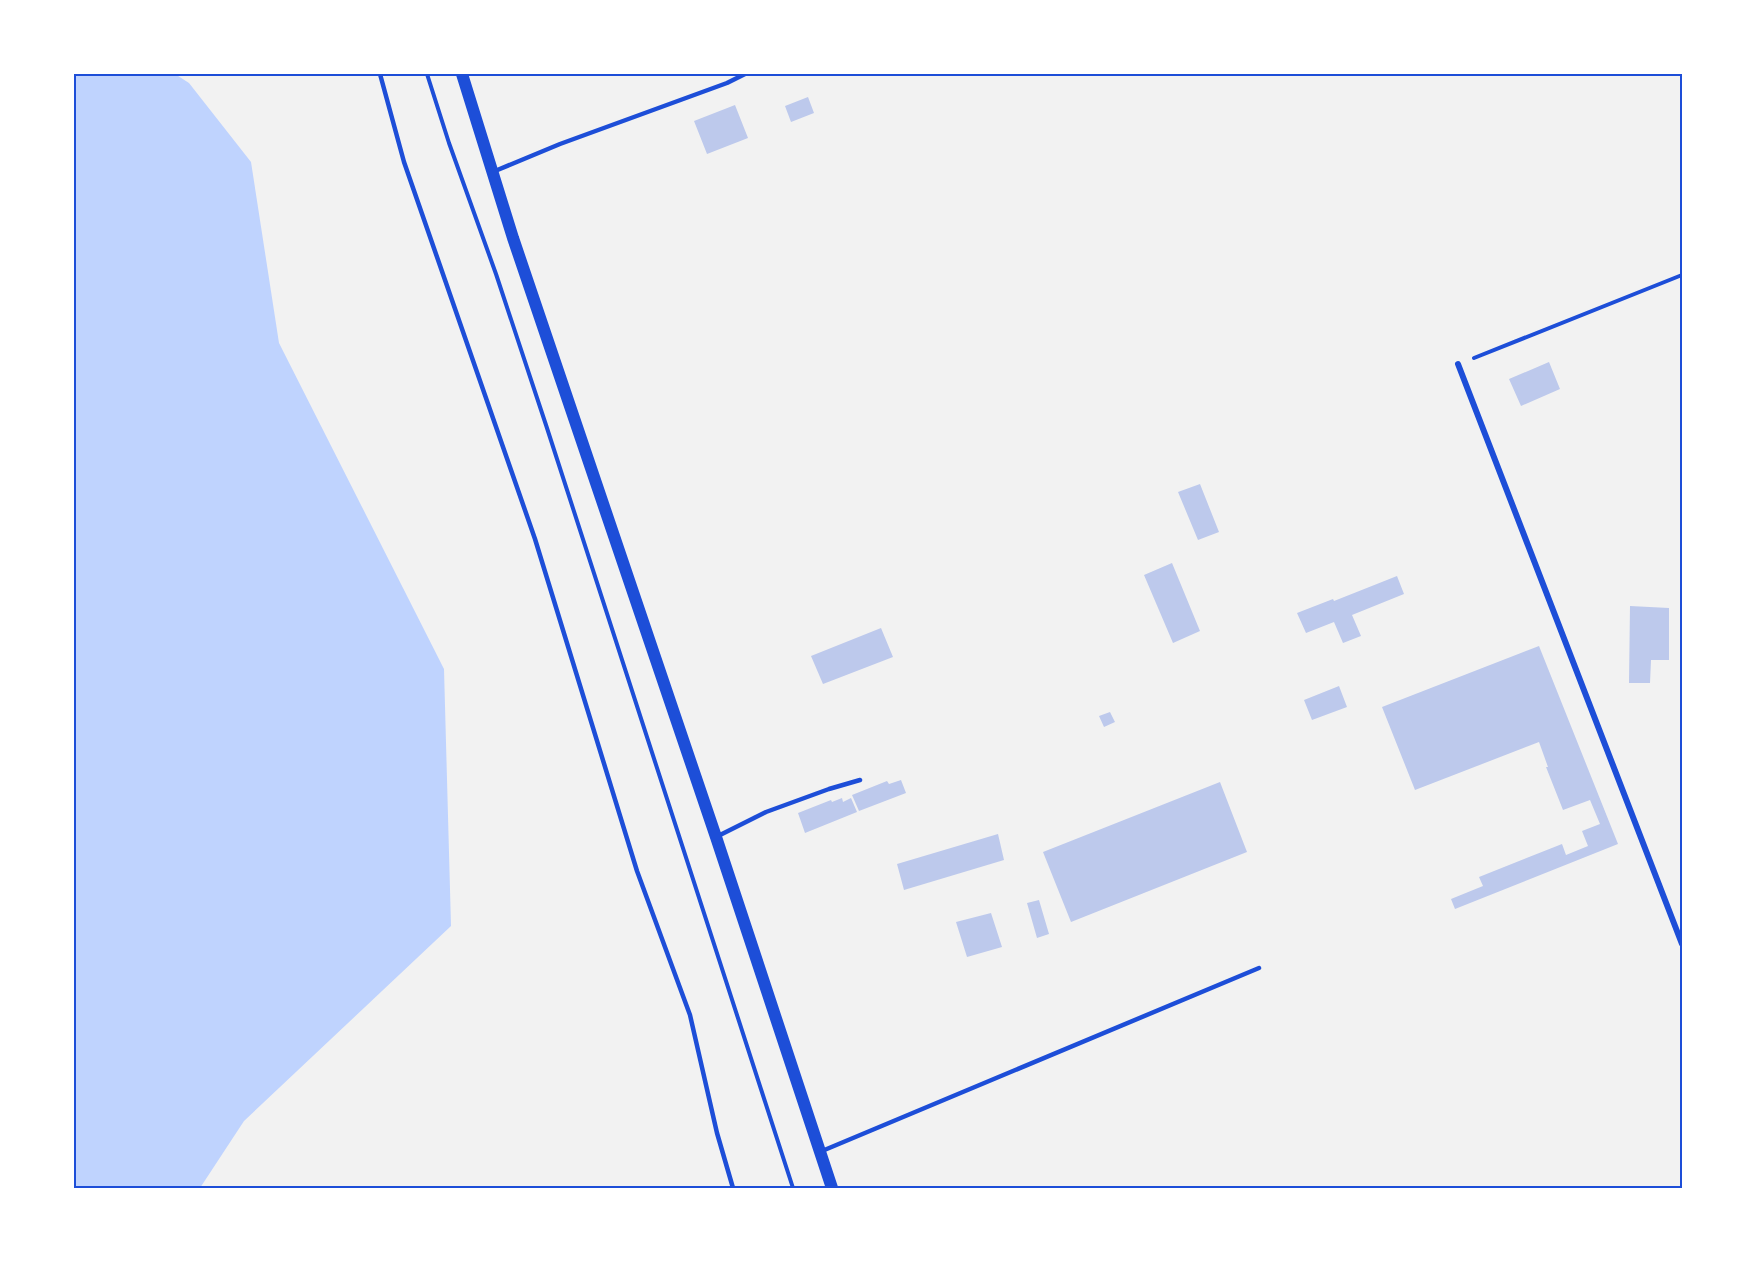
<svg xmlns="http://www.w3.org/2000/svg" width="1756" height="1262" viewBox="0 0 1756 1262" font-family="'Fira Sans',sans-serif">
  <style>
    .water { fill: #bfd3fe }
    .building { fill: #bdc9ec }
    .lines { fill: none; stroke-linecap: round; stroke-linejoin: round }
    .path { stroke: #1d4ed8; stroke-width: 4 }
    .service { stroke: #1d4ed8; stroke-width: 4.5 }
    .minor { stroke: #1d4ed8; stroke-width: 6 }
    .secondary { stroke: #1d4ed8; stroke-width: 12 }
    .neatline { fill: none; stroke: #1d4ed8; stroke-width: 2 }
  </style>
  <rect width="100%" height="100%" fill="#f2f2f2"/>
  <path class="water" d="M 74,74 L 175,74 L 189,83 L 251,162 L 279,343 L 444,669 L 451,926 L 244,1121 L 200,1188 L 74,1188 Z"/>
  <path class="building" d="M 808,97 L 814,113 L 791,122 L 785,106 Z
    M 735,105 L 748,138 L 707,154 L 694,121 Z
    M 1549,362 L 1560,389 L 1521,406 L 1509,379 Z
    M 1200,484 L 1219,532 L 1198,540 L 1178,492 Z
    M 1172,563 L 1200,631 L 1173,643 L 1144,575 Z
    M 1397,576 L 1404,594 L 1352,615 L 1361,636 L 1343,643 L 1334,622 L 1306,633 L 1297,613 L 1333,599 L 1334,601 Z
    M 1630,606 L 1669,608 L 1669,660 L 1651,660 L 1650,683 L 1629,683 Z
    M 881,628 L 893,657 L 823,684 L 811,656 Z
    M 1539,646 L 1618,844 L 1455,909 L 1451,899 L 1483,886 L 1479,877 L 1562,844 L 1566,855 L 1588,846 L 1582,831 L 1600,824 L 1590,800 L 1563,810 L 1546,767 L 1548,767 L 1539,742 L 1415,790 L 1382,707 Z
    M 1339,686 L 1347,707 L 1312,720 L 1304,700 Z
    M 1110,712 L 1115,722 L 1104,727 L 1099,716 Z
    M 901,780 L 906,793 L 859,811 L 852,795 L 887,781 L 889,784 Z
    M 1220,782 L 1247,852 L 1071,922 L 1043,852 Z
    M 842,798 L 843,802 L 851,798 L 857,812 L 805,833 L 798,813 L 831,800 L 832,802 Z
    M 998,834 L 1004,860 L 904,890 L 897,864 Z
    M 1039,900 L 1049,934 L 1037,938 L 1027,903 Z
    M 991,913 L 1002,947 L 967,957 L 956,922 Z"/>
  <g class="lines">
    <path class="path" d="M 427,74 L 449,143 L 496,274 L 546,425 L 793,1188
      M 1474,358 L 1682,275"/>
    <path class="service" d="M 380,74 L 404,162 L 535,539 L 637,871 L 690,1015 L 717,1133 L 733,1188
      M 495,171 L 560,144 L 727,83 L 745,74
      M 718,836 L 766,812 L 829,789 L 860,780
      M 822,1151 L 1259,968"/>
    <path class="minor" d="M 1458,364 L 1682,944"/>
    <path class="secondary" d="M 462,74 L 513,238 L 716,837 L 832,1188"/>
  </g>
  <rect width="1756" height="1262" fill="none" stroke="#ffffff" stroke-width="150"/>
  <rect x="75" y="75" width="1606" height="1112" class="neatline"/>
</svg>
